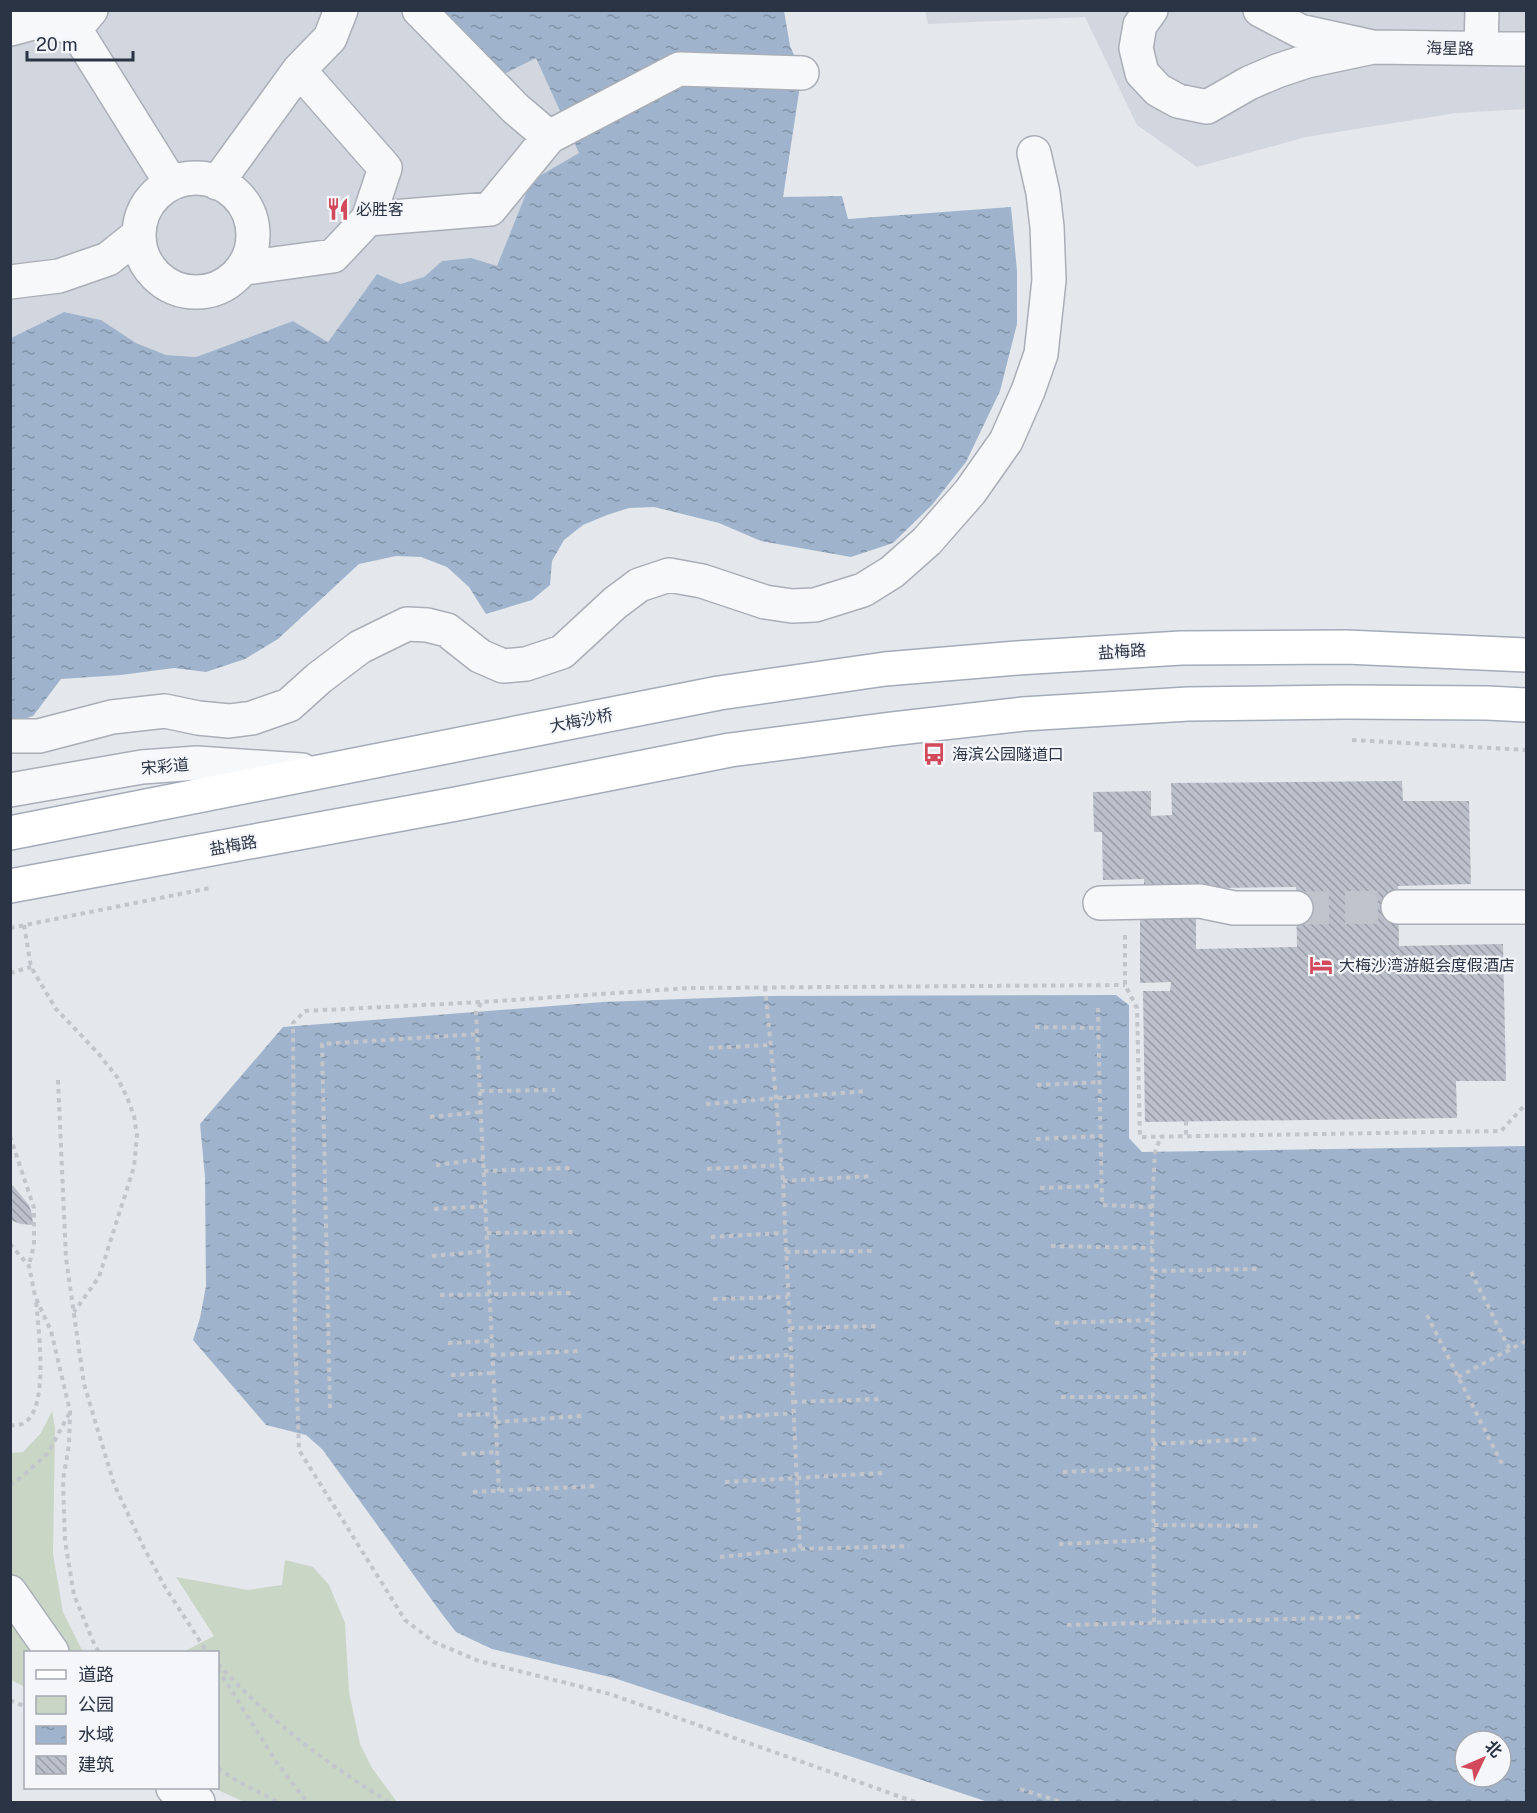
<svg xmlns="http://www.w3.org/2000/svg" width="1537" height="1813" viewBox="0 0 1537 1813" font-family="'Public Sans','Noto Sans SC',sans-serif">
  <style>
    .built { fill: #d2d6de }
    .green { fill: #c9d6c5 }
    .water { fill: url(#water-ripples); fill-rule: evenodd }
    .building { fill: url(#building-back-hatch) }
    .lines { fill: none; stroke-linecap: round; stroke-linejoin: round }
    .minor-tunnel { stroke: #bfc3cb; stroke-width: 33; stroke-dasharray: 33 16; stroke-linecap: butt }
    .minor-casing { stroke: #a9aeb7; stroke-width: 36 }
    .major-casing { stroke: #a3abb8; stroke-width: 36 }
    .path { stroke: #c2c5cb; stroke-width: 4; stroke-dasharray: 4.5 4.5; stroke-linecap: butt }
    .minor { stroke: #f7f8fa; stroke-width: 33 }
    .major { stroke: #fff; stroke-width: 33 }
    .labels { text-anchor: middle; stroke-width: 4.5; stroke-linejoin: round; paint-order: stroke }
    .street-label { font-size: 16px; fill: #2b3445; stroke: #f4f6f9 }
    .poi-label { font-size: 16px; fill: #2b3445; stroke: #f4f6f9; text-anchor: start }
  </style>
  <defs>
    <pattern id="water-ripples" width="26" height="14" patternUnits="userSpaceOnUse" patternTransform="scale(1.5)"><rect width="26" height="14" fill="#9fb4cc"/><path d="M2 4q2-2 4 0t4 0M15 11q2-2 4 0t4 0" fill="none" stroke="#8293a7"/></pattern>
    <pattern id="building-back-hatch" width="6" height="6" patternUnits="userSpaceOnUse" patternTransform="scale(1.5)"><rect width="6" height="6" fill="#bbc0ca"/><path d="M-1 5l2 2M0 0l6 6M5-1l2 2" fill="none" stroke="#989da6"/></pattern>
  </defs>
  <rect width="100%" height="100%" fill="#e4e7ec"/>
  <path class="built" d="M 11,11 L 422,11 L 536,57 L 580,153 L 531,181 L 497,267 L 471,258 L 442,261 L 424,277 L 399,284 L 377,274 L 328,342 L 293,321 L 196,357 L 165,355 L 136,343 L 101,320 L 64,312 L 11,338 Z
    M 925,11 L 1526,11 L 1526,109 L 1456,113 L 1306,137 L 1197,167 L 1137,125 L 1085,17 L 928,24 Z"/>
  <path class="green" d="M 52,1411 L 55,1428 L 53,1554 L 63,1612 L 83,1652 L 55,1652 L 11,1582 L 10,1453 L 23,1452 L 41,1433 Z
    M 285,1560 L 313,1567 L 329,1585 L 345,1623 L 349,1692 L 360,1744 L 372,1768 L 397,1802 L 244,1802 L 214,1788 L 218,1788 L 218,1652 L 183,1652 L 214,1636 L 176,1577 L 248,1590 L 282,1585 Z
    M 10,1619 L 33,1652 L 26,1652 L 25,1687 L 11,1680 Z"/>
  <path class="water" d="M 422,11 L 784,11 L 790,46 L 802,73 L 783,197 L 842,196 L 848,219 L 1011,207 L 1017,271 L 1017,324 L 1000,391 L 966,462 L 932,505 L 893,543 L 851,557 L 761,541 L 719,523 L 654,507 L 629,508 L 607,515 L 583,525 L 564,540 L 552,561 L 550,585 L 532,600 L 486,614 L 469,587 L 447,567 L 421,557 L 396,556 L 359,564 L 278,639 L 245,659 L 206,672 L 174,668 L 121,675 L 61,679 L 33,716 L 11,723 L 11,338 L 64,312 L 101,320 L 136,343 L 166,355 L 196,357 L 293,321 L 328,342 L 377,274 L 400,284 L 424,277 L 442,261 L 471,258 L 497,266 L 531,181 L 579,153 L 536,58 L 488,82 Z
    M 1116,995 L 1129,1005 L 1129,1138 L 1142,1152 L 1526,1146 L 1526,1802 L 988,1802 L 614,1678 L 492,1649 L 456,1632 L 442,1614 L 322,1449 L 306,1435 L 266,1425 L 193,1340 L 200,1318 L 206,1286 L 205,1177 L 200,1124 L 283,1027 L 603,1002 L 765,996 ZM 1465,1741 L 1501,1741 L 1501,1777 L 1465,1777 Z"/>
  <path class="building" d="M 1402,781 L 1403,801 L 1469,801 L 1471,884 L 1398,886 L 1399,946 L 1503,944 L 1506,1081 L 1456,1081 L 1457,1118 L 1145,1122 L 1143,991 L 1170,991 L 1171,982 L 1140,983 L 1140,915 L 1196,914 L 1196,949 L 1297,947 L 1296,887 L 1144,889 L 1144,879 L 1103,880 L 1102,832 L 1094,832 L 1093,792 L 1151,791 L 1151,816 L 1172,815 L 1171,783 Z
    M 10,1182 L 29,1205 L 32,1214 L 33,1225 L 21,1224 L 10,1220 Z"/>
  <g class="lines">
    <path class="minor-tunnel" d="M 1296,908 L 1398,907"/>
    <g class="minor-casing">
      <path id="minor" d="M 419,10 L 516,109 L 549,137
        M 1151,10 L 1140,25 L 1136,48 L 1142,73 L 1158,90 L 1178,101 L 1207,107 L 1249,83 L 1277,71 L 1307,61 L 1373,47 L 1300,31 L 1260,10
        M 10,29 L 44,20 L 75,29 L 91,10
        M 75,29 L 171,183
        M 1373,47 L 1526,49
        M 1481,48 L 1482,10
        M139 235a57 57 0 1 1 114 0a57 57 0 1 1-114 0Z
        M 217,183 L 299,70
        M 368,219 L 490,209 L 549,137 L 679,69 L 802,73
        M 245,268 L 333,256 L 368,219 L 385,168 L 299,70 L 330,38 L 341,10
        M 10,282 L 59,276 L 108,259 L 138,235
        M 10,736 L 39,736 L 112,717 L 165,711 L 198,718 L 229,721 L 252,718 L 289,705 L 319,678 L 360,647 L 407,624 L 427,625 L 447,630 L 480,656 L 503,666 L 526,664 L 562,652 L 615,603 L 639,585 L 669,575 L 702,581 L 765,602 L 792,606 L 815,605 L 863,590 L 892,572 L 927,541 L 970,492 L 1006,441 L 1028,391 L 1041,354 L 1049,280 L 1047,227 L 1043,193 L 1034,153
        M 10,790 L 142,767 L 197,763 L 302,770
        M 1100,903 L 1200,901 L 1234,908 L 1296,908
        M 1398,907 L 1526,907
        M 10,1592 L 52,1652
        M 173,1788 L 198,1802"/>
    </g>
    <g class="major-casing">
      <path id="major" d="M 10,833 L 719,693 L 885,669 L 1017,658 L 1181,648 L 1346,647 L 1526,655
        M 10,886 L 456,804 L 730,750 L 891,729 L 1023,714 L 1188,704 L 1345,702 L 1487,703 L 1526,705"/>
    </g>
    <path class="path" d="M 1352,740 L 1526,750
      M 24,925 L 31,967 L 56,1009 L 98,1053 L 117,1077 L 127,1097 L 134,1116 L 137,1135 L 134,1167 L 99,1277 L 74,1312
      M 10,928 L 210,888
      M 1125,935 L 1125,985 L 1137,1008 L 1140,1137 L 1501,1131 L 1526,1104
      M 10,973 L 31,967
      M 765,987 L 776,1098 L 783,1181 L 800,1549
      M 481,1003 L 476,1012 L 499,1491
      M 1098,1008 L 1102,1205 L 1152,1207
      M 1035,1027 L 1098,1028
      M 709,1048 L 770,1045
      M 58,1080 L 66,1258 L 84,1384 L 114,1484 L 142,1544 L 165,1587 L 207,1652
      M 1037,1085 L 1100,1082
      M 480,1091 L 555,1090
      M 706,1104 L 867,1091
      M 430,1117 L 481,1112
      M 1186,1121 L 1186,1136
      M 10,1136 L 34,1208 L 34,1245 L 29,1265
      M 1036,1139 L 1101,1136
      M 436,1165 L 484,1159
      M 707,1169 L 782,1165
      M 484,1171 L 570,1168
      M 783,1181 L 871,1176
      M 1040,1188 L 1102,1186
      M 434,1209 L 486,1206
      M 487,1233 L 573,1232
      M 711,1237 L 785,1233
      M 10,1244 L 29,1266 L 35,1296 L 51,1331 L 70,1411 L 69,1445 L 63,1480 L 65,1541 L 74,1595 L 95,1646 L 99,1652
      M 1051,1246 L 1152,1248
      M 786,1252 L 876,1251
      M 432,1256 L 488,1251
      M 1153,1271 L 1257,1269
      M 1471,1272 L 1510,1350
      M 440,1295 L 573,1293
      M 713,1299 L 788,1297
      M 1427,1315 L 1502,1464
      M 1055,1323 L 1153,1320
      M 790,1328 L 879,1326
      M 448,1343 L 492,1341
      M 492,1355 L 580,1351
      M 1153,1355 L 1246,1353
      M 730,1358 L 791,1355
      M 451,1375 L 493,1373
      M 1458,1377 L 1526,1341
      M 1061,1397 L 1153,1397
      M 793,1402 L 883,1399
      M 330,1408 L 322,1044 L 478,1034
      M 458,1415 L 495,1414
      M 720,1418 L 793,1413
      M 496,1422 L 582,1416
      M 10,1426 C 15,1425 21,1425 24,1423 C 50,1408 38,1326 36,1300
      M 1153,1444 L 1260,1439
      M 462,1454 L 497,1452
      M 1063,1472 L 1154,1468
      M 725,1482 L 883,1473
      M 10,1485 L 24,1475 L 48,1453 L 69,1414
      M 473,1492 L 597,1486
      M 1154,1525 L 1259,1526
      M 1059,1544 L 1154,1540
      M 720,1557 L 800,1549 L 909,1546
      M 1154,1622 L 1152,1207 L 1155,1152 L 1161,1136
      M 1067,1625 L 1364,1617
      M 218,1664 C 268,1719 326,1764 389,1802
      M 218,1669 L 277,1763 L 307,1802
      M 10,1700 L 26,1707
      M 218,1768 L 237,1781 L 278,1802
      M 1020,1789 L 1061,1802
      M 915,1802 L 610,1694 L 479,1661 L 434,1642 L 405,1620 L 299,1450 L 295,1335 L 293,1023 L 305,1011 L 482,1002 L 690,988 L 1125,985"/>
    <use href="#minor" class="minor"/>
    <use href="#major" class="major"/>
  </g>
  <defs>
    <g id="restaurant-bare" transform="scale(1.8)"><path d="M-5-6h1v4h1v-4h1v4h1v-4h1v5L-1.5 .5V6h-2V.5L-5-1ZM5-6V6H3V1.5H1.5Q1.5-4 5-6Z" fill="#d1495b" stroke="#f4f6f9" stroke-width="2.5" paint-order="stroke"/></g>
    <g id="bus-bare" transform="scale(1.8)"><path d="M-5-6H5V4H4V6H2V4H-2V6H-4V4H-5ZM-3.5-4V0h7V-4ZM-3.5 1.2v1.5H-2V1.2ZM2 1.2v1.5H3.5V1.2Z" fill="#d1495b" stroke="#f4f6f9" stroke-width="2.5" paint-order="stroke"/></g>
    <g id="hotel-bare" transform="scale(1.8)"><path d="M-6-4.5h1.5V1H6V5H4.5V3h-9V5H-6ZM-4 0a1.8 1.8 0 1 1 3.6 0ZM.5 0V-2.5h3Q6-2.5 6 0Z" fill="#d1495b" stroke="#f4f6f9" stroke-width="2.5" paint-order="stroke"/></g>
  </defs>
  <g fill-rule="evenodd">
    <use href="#restaurant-bare" x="338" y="209"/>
    <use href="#bus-bare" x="934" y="754"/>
    <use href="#hotel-bare" x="1321" y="965"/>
  </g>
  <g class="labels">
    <g class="street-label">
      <text transform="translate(1450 48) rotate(1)" y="6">海星路</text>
      <text transform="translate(1122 651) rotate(-4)" y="6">盐梅路</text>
      <text transform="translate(581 720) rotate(-11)" y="6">大梅沙桥</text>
      <text transform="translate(165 766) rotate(-5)" y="6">宋彩道</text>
      <text transform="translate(233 845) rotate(-10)" y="6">盐梅路</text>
    </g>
    <g class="poi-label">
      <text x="356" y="215">必胜客</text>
      <text x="952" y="760">海滨公园隧道口</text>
      <text x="1339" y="971">大梅沙湾游艇会度假酒店</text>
    </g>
  </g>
  <rect width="1537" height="1813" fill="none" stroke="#2b3445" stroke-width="24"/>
  <rect x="24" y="1651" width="195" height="138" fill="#f4f6f9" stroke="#a4a8b1" stroke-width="1.5"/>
  <rect x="36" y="1670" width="30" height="9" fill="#ffffff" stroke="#a4a8b1" stroke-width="1.5"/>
  <text x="78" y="1681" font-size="18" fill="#2b3445">道路</text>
  <rect x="36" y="1696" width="30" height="18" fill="#c9d6c5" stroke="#a4a8b1" stroke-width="1.5"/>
  <text x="78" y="1711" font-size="18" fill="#2b3445">公园</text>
  <rect x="36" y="1726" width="30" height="18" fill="url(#water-ripples)" stroke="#a4a8b1" stroke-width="1.5"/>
  <text x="78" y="1741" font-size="18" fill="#2b3445">水域</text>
  <rect x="36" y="1756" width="30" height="18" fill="url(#building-back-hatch)" stroke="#a4a8b1" stroke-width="1.5"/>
  <text x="78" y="1771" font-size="18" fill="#2b3445">建筑</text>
  <g transform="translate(1483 1759) rotate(46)"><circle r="28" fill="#f4f6f9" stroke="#a4a8b1" stroke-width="1.5"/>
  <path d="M0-4.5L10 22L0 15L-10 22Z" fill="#d1495b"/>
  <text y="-9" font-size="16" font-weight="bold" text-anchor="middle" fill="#2b3445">北</text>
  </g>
  <path d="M27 51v9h106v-9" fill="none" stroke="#2b3445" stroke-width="3"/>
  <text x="36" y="51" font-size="18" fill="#2b3445" stroke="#f4f6f9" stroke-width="4.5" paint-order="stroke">20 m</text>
</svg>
